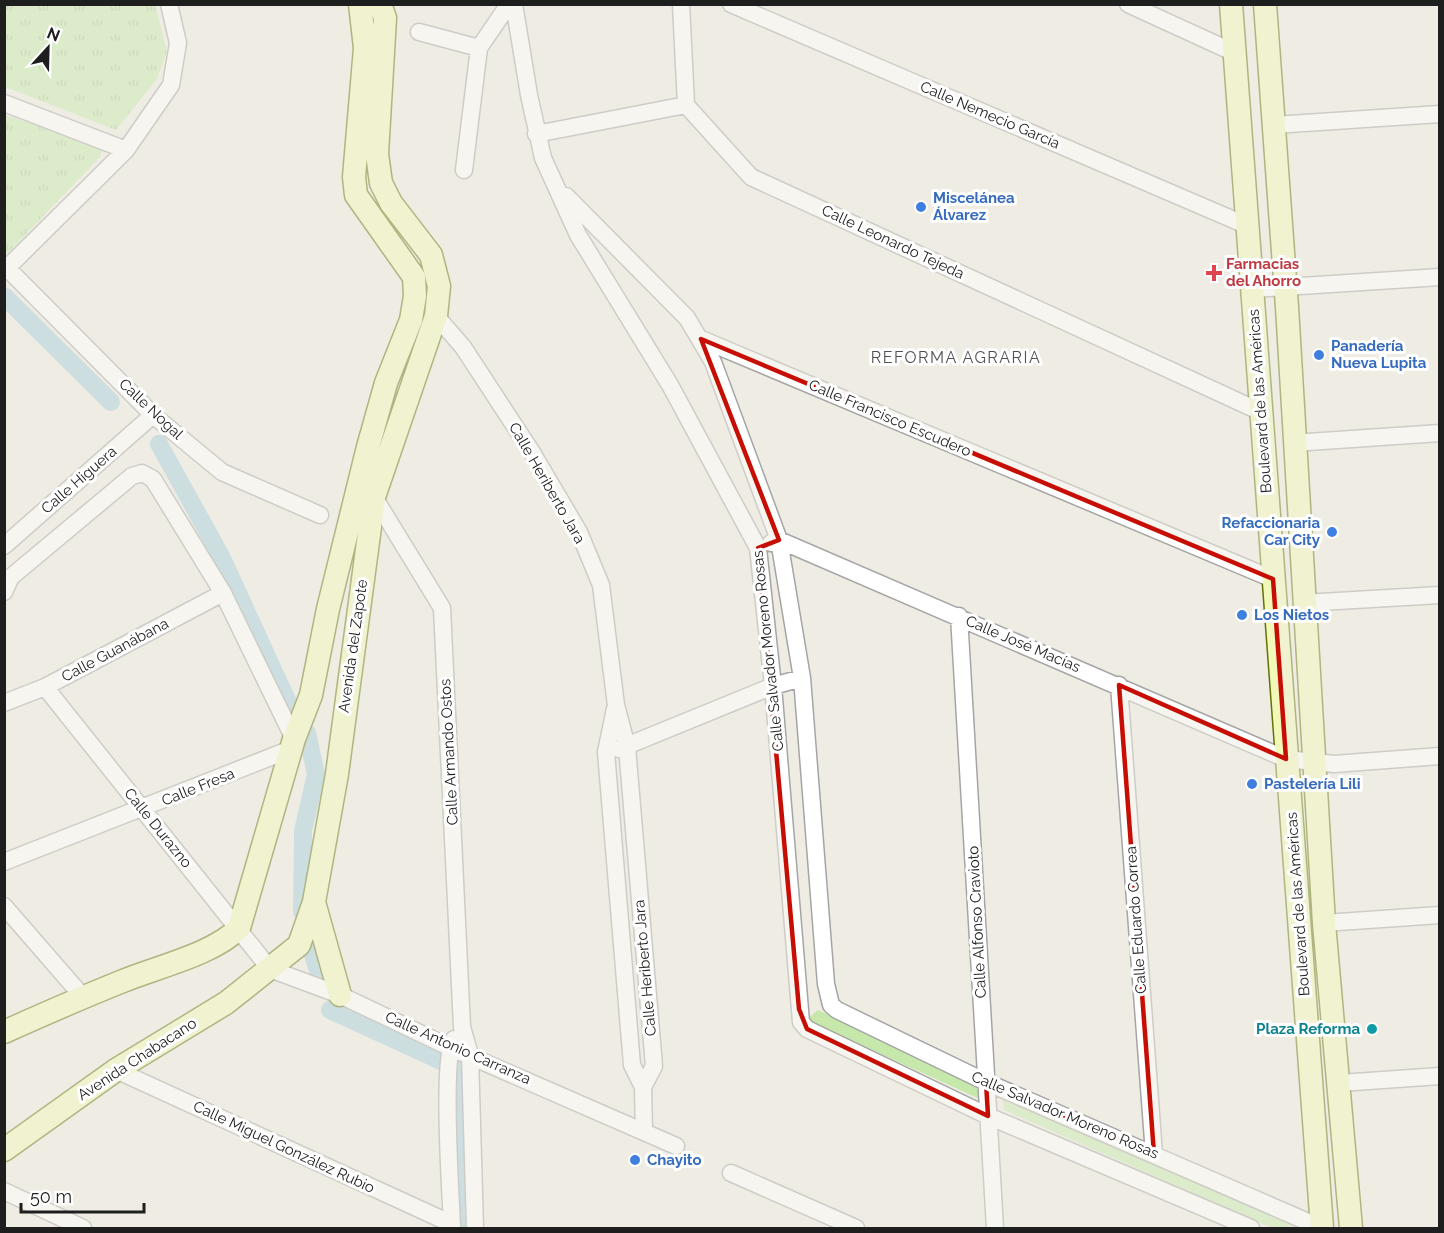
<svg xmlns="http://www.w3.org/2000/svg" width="1444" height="1233" viewBox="0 0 1444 1233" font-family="Raleway,sans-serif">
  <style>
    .grass { fill: url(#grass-tufts) }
    .garden { fill: #c6e8ab }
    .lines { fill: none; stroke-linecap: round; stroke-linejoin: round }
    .canal { stroke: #a5ccdb; stroke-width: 18 }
    .minor-casing { stroke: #a5a5a5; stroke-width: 19 }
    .secondary-casing { stroke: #627207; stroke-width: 25 }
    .minor { stroke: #fff; stroke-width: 16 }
    .secondary { stroke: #f2f8b9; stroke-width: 22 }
    .marked { fill: none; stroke: #c70e04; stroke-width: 4.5; stroke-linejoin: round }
    .shop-dot { fill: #3f7fe0; stroke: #fff; stroke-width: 2 }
    .health-dot { fill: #e0444e; stroke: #fff; stroke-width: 2 }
    .culture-dot { fill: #0f9aa8; stroke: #fff; stroke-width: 2 }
    .labels { text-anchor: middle; stroke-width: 6; stroke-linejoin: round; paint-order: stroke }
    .street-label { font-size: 15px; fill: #1e1e1e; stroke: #fff }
    .shop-label { font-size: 15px; font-weight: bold; fill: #366cbe; stroke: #fff; text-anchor: start }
    .health-label { font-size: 15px; font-weight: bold; fill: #be3a42; stroke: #fff; text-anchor: start }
    .culture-label { font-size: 15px; font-weight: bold; fill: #0d838f; stroke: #fff; text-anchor: end }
    .neighbourhood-label { font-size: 16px; letter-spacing: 1.5px; fill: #515151; stroke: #fff }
  </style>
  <defs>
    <pattern id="grass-tufts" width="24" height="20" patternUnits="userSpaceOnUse" patternTransform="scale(1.5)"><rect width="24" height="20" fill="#c6e8ab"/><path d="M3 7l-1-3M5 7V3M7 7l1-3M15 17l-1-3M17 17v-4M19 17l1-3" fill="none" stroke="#aac793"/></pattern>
  </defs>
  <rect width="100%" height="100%" fill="#efece4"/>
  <path class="grass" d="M 4,5 L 155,5 L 167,51 L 157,79 L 116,130 L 5,87 Z
    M 5,115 L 93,143 L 102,150 L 100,157 L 5,256 Z"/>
  <path class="garden" d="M 818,1010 L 982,1085 L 982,1100 L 806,1020 Z
    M 1002,1093 L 1294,1221 L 1294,1228 L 1272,1228 L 1004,1110 Z"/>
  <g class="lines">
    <path class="canal" d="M 4,296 L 111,402
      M 159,444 L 222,558 L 291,709
      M 302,912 L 303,831 L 316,774 L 307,733
      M 311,949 L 320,976
      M 330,1010 L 461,1070 L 464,1228"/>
    <g class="minor-casing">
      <path id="minor" d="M 514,4 L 529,95 L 543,158 L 578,235 L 670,385 L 758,548 L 773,686 L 801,1022 L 807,1029 L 988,1116 L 1251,1228
        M 681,4 L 686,105
        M 731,4 L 1248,226
        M 1128,4 L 1235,53
        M 419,32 L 479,48
        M 4,103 L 126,150
        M 686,105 L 751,177 L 1261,412
        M 1274,125 L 1440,114
        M 536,134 L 686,105
        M 464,170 L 479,48 L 509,4
        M 566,196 L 687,318 L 713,362 L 779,540 L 802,678 L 826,984 L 831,1005 L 837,1010 L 986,1082 L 1322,1228
        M 7,268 L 153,415 L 222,472 L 320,515
        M 4,271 L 126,150 L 171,85 L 178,43 L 169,4
        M 1253,289 L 1440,277
        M 436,316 L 463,347 L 533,454 L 579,532 L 601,585 L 616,705 L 627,747 L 654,1066 L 643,1087
        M 701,339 L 1273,579
        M 1293,443 L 1440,433
        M 374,497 L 442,608 L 462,1027 L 470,1055 L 475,1228
        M 771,543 L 779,540 L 1286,759 L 1334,764 L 1440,756
        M 4,546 L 153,415
        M 4,592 L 11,577 L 132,476 L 142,473 L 153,479 L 223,593 L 294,739
        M 1303,603 L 1440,595
        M 959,616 L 995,1228
        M 1119,685 L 1154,1154
        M 45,687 L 270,969 L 340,995 L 449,1047 L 676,1146
        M 4,703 L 45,687 L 223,593
        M 615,709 L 606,752 L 632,1065 L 643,1087 L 644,1131
        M 619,749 L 773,686 L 802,678
        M 4,862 L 291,749
        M 4,906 L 83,997
        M 1324,923 L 1440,915
        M 116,1070 L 452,1224
        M 1340,1083 L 1440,1076
        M 731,1173 L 856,1228
        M 4,1191 L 83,1228
        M 452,1228 C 451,1195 441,1060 454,1039"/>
    </g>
    <g class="secondary-casing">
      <path id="secondary" d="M 1231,4 L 1322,1228
        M 1265,4 L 1287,307 L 1324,923 L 1351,1228
        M 314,902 L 340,995
        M 4,1032 C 44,1014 83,997 123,981 C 157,967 214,954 239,928 L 294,739 L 311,695 L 328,609 L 368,447 L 386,383 L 411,320 L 415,296 L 414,277 L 356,195 L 354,177 L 365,48 L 360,4
        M 4,1150 L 116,1070 L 226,1003 L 299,945 L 314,902 L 337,774 L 374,497 L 436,316 L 439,286 L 431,255 L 391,203 L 381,183 L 377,154 L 385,18 L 380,4"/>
    </g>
    <use href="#minor" class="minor"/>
    <use href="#secondary" class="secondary"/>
  </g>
  <path d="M0 0H1444V1233H0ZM 701,339 L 1273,579 L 1286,759 L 1119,685 L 1154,1154 L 986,1082 L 988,1116 L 807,1029 L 799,1009 L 758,548 L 779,540 Z" fill="#efece4" fill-opacity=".55" fill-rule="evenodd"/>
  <path class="marked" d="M 701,339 L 1273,579 L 1286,759 L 1119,685 L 1154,1154 L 986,1082 L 988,1116 L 807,1029 L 799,1009 L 758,548 L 779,540 Z"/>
  <g class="shop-dot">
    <circle cx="921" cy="207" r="6"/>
    <circle cx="1319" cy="355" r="6"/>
    <circle cx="1332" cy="532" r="6"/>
    <circle cx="1242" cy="615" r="6"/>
    <circle cx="1252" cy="784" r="6"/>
    <circle cx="635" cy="1160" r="6"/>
  </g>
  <path class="health-dot" d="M1211 264h6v6h6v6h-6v6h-6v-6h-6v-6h6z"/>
  <circle class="culture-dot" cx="1372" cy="1029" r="6"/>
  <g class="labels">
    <g class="street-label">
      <text transform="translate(990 115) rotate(23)" y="5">Calle Nemecio García</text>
      <text transform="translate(893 242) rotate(25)" y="5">Calle Leonardo Tejeda</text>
      <text transform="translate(1260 401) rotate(-94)" y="5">Boulevard de las Américas</text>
      <text transform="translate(151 409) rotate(43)" y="5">Calle Nogal</text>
      <text transform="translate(890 418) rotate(23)" y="5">Calle Francisco Escudero</text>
      <text transform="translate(79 480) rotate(-41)" y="5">Calle Higuera</text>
      <text transform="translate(547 483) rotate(60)" y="5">Calle Heriberto Jara</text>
      <text transform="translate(1023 644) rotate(23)" y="5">Calle José Macías</text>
      <text transform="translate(353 646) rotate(-82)" y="5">Avenida del Zapote</text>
      <text transform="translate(115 650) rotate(-28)" y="5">Calle Guanábana</text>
      <text transform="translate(768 651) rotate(-96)" y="5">Calle Salvador Moreno Rosas</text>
      <text transform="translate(449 752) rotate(-93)" y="5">Calle Armando Ostos</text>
      <text transform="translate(198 787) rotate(-22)" y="5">Calle Fresa</text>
      <text transform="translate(158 828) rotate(51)" y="5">Calle Durazno</text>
      <text transform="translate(1298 904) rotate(-94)" y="5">Boulevard de las Américas</text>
      <text transform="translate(1136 920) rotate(-94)" y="5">Calle Eduardo Correa</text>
      <text transform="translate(977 922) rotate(-93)" y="5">Calle Alfonso Cravioto</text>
      <text transform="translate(645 968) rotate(-95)" y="5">Calle Heriberto Jara</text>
      <text transform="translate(458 1048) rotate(24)" y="5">Calle Antonio Carranza</text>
      <text transform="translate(137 1059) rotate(-33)" y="5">Avenida Chabacano</text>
      <text transform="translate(1065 1115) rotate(23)" y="5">Calle Salvador Moreno Rosas</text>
      <text transform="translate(284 1147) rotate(25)" y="5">Calle Miguel González Rubio</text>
    </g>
    <g class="shop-label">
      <text x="933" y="203">Miscelánea<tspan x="933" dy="17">Álvarez</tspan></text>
      <text x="1331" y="351">Panadería<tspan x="1331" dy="17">Nueva Lupita</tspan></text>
      <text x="1320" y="528" text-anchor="end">Refaccionaria<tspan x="1320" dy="17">Car City</tspan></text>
      <text x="1254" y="620">Los Nietos</text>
      <text x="1264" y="789">Pastelería Lili</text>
      <text x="647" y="1165">Chayito</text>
    </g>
    <g class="health-label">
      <text x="1226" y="269">Farmacias<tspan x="1226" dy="17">del Ahorro</tspan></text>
    </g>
    <g class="culture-label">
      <text x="1360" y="1034">Plaza Reforma</text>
    </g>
    <g class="neighbourhood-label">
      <text x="956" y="363">REFORMA AGRARIA</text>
    </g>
  </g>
  <rect width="1444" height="1233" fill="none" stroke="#1e1e1e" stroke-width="12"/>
  <g transform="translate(48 48) rotate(22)" stroke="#ffffff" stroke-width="4.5" paint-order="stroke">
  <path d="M0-4.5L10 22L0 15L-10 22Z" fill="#1e1e1e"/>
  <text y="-9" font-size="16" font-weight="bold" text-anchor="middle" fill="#1e1e1e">N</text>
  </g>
  <path d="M21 1203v9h123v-9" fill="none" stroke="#1e1e1e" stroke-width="3"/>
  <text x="30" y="1203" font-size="18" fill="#1e1e1e" stroke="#ffffff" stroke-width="4.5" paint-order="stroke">50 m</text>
</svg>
